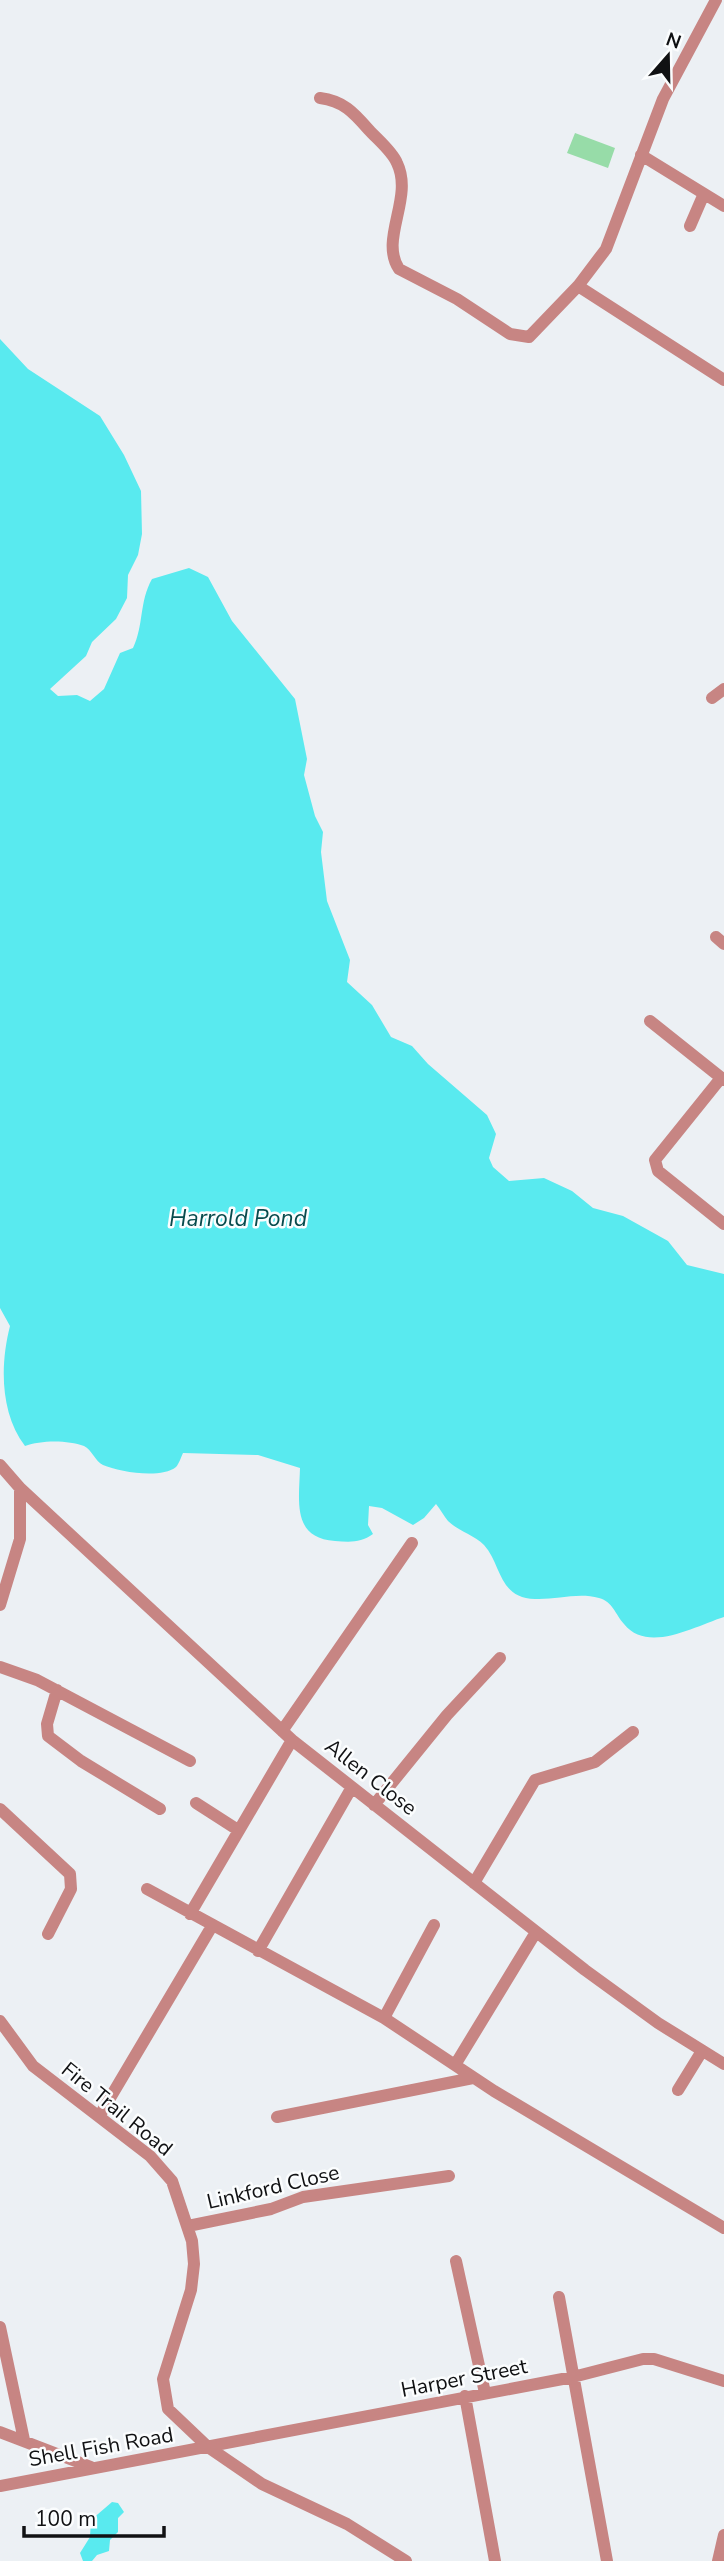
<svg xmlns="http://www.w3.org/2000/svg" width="724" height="2561" viewBox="0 0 724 2561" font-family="'Nunito Sans',sans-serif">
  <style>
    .green { fill: #97dca8 }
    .water { fill: #59eaef }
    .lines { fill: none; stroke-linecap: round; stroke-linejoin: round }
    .minor { stroke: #c78583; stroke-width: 12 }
    .labels { text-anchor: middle; stroke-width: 5; stroke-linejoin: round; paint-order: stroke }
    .street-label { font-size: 21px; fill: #101113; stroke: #fbfdfe }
    .water-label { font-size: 23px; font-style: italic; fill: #084b4d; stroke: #fbfdfe }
  </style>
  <rect width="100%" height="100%" fill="#ecf0f4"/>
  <path class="green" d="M 575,133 L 615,148 L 608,168 L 567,153 Z"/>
  <path class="water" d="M 0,339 L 28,369 L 100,416 L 124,455 L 141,491 L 142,534 L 138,555 L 128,575 L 127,598 L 116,619 L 92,642 L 86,656 L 50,689 L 58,696 L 77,695 L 90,701 L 104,689 L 120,653 L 133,648 C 144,625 139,602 152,579 L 189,568 L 208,577 L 232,621 L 295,699 L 307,759 L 304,775 L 315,816 L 323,832 L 321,852 L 327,901 L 350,960 L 347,982 L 372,1005 L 391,1037 L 412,1046 L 428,1064 L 487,1115 L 496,1134 L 489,1158 L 493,1167 L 509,1181 L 544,1178 L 572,1191 L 593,1208 L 623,1216 L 668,1241 L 687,1265 L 724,1274 L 724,1617 C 695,1626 648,1654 624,1624 C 615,1614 613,1602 599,1598 C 578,1592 556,1600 535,1599 C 498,1598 502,1565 484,1545 C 474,1535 458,1531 448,1521 C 444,1516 440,1509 436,1504 L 424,1518 L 413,1525 L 382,1508 L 369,1506 L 368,1525 L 373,1534 C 361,1543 350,1542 335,1541 C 292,1538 299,1502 300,1468 L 258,1455 L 183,1453 C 181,1457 179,1464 176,1467 C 161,1479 119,1472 103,1465 C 95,1461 92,1450 84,1446 C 68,1440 41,1440 25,1446 C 0,1413 0,1365 10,1326 L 0,1308 Z
    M 112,2502 L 118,2503 L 124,2512 L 118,2518 L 118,2532 L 110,2540 L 109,2551 L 97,2555 L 92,2561 L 83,2561 L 80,2553 L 90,2537 L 91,2520 Z"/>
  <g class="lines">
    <path class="minor" d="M 320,98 C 344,101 354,113 369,130 C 377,139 392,151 397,163 C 414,198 379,239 399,269 L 457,299 L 510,334 L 529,337 L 578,286 L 606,249 L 663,99 L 716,0
      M 641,155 L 724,206
      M 690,226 L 703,196
      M 578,286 L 724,380
      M 712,698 L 724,689
      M 716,937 L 724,944
      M 650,1021 L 724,1080
      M 721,1078 L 655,1160 L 658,1171 L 724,1224
      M 0,1465 L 20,1488 L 292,1740 L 585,1970 L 658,2023 L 724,2064
      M 0,1605 L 20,1539 L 20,1488
      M 0,1667 L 37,1680 L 190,1761
      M 57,1690 L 47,1724 L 48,1736 L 81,1761 L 160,1809
      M 282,1731 L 412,1543
      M 196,1803 L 238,1830
      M 374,1805 L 447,1715 L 500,1658
      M 0,1809 L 70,1874 L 71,1889 L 48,1934
      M 474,1883 L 535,1780 L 595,1762 L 633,1732
      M 147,1889 L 384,2018 L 494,2091 L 724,2228
      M 190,1914 L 292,1740
      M 258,1951 L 352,1787
      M 384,2018 L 434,1925
      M 0,2021 L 33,2066 L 150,2156 L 172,2181 L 192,2241 L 194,2264 L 191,2290 L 163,2379 L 168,2409 L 208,2447 L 262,2484 L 347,2524 L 406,2561
      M 455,2065 L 536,1932
      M 678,2090 L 702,2051
      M 100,2115 L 212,1926
      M 277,2117 L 473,2078
      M 188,2226 L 271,2209 L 303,2197 L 449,2176
      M 456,2261 L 485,2393
      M 559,2297 L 607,2561
      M 0,2327 L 24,2440
      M 465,2396 L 495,2561
      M 0,2432 L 91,2467
      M 0,2486 L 573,2377 L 643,2359 L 654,2359 L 724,2381
      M 718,2561 L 724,2535"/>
  </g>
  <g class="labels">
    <g class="street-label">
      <text transform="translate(371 1777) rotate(38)" y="7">Allen Close</text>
      <text transform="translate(117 2109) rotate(39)" y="7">Fire Trail Road</text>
      <text transform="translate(273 2187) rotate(-13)" y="7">Linkford Close</text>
      <text transform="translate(464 2378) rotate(-11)" y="7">Harper Street</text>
      <text transform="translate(101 2447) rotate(-10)" y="7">Shell Fish Road</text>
    </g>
    <g class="water-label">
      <text x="238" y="1226">Harrold Pond</text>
    </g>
  </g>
  <g transform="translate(668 56) rotate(20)" stroke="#fbfdfe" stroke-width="5" paint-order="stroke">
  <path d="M0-5L12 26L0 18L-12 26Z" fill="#101113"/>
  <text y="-10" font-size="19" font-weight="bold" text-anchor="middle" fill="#101113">N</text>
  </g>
  <path d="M24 2526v10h140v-10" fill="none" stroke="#101113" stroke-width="3.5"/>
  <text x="35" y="2526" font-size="21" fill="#101113" stroke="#fbfdfe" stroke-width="5" paint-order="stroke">100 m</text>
</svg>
